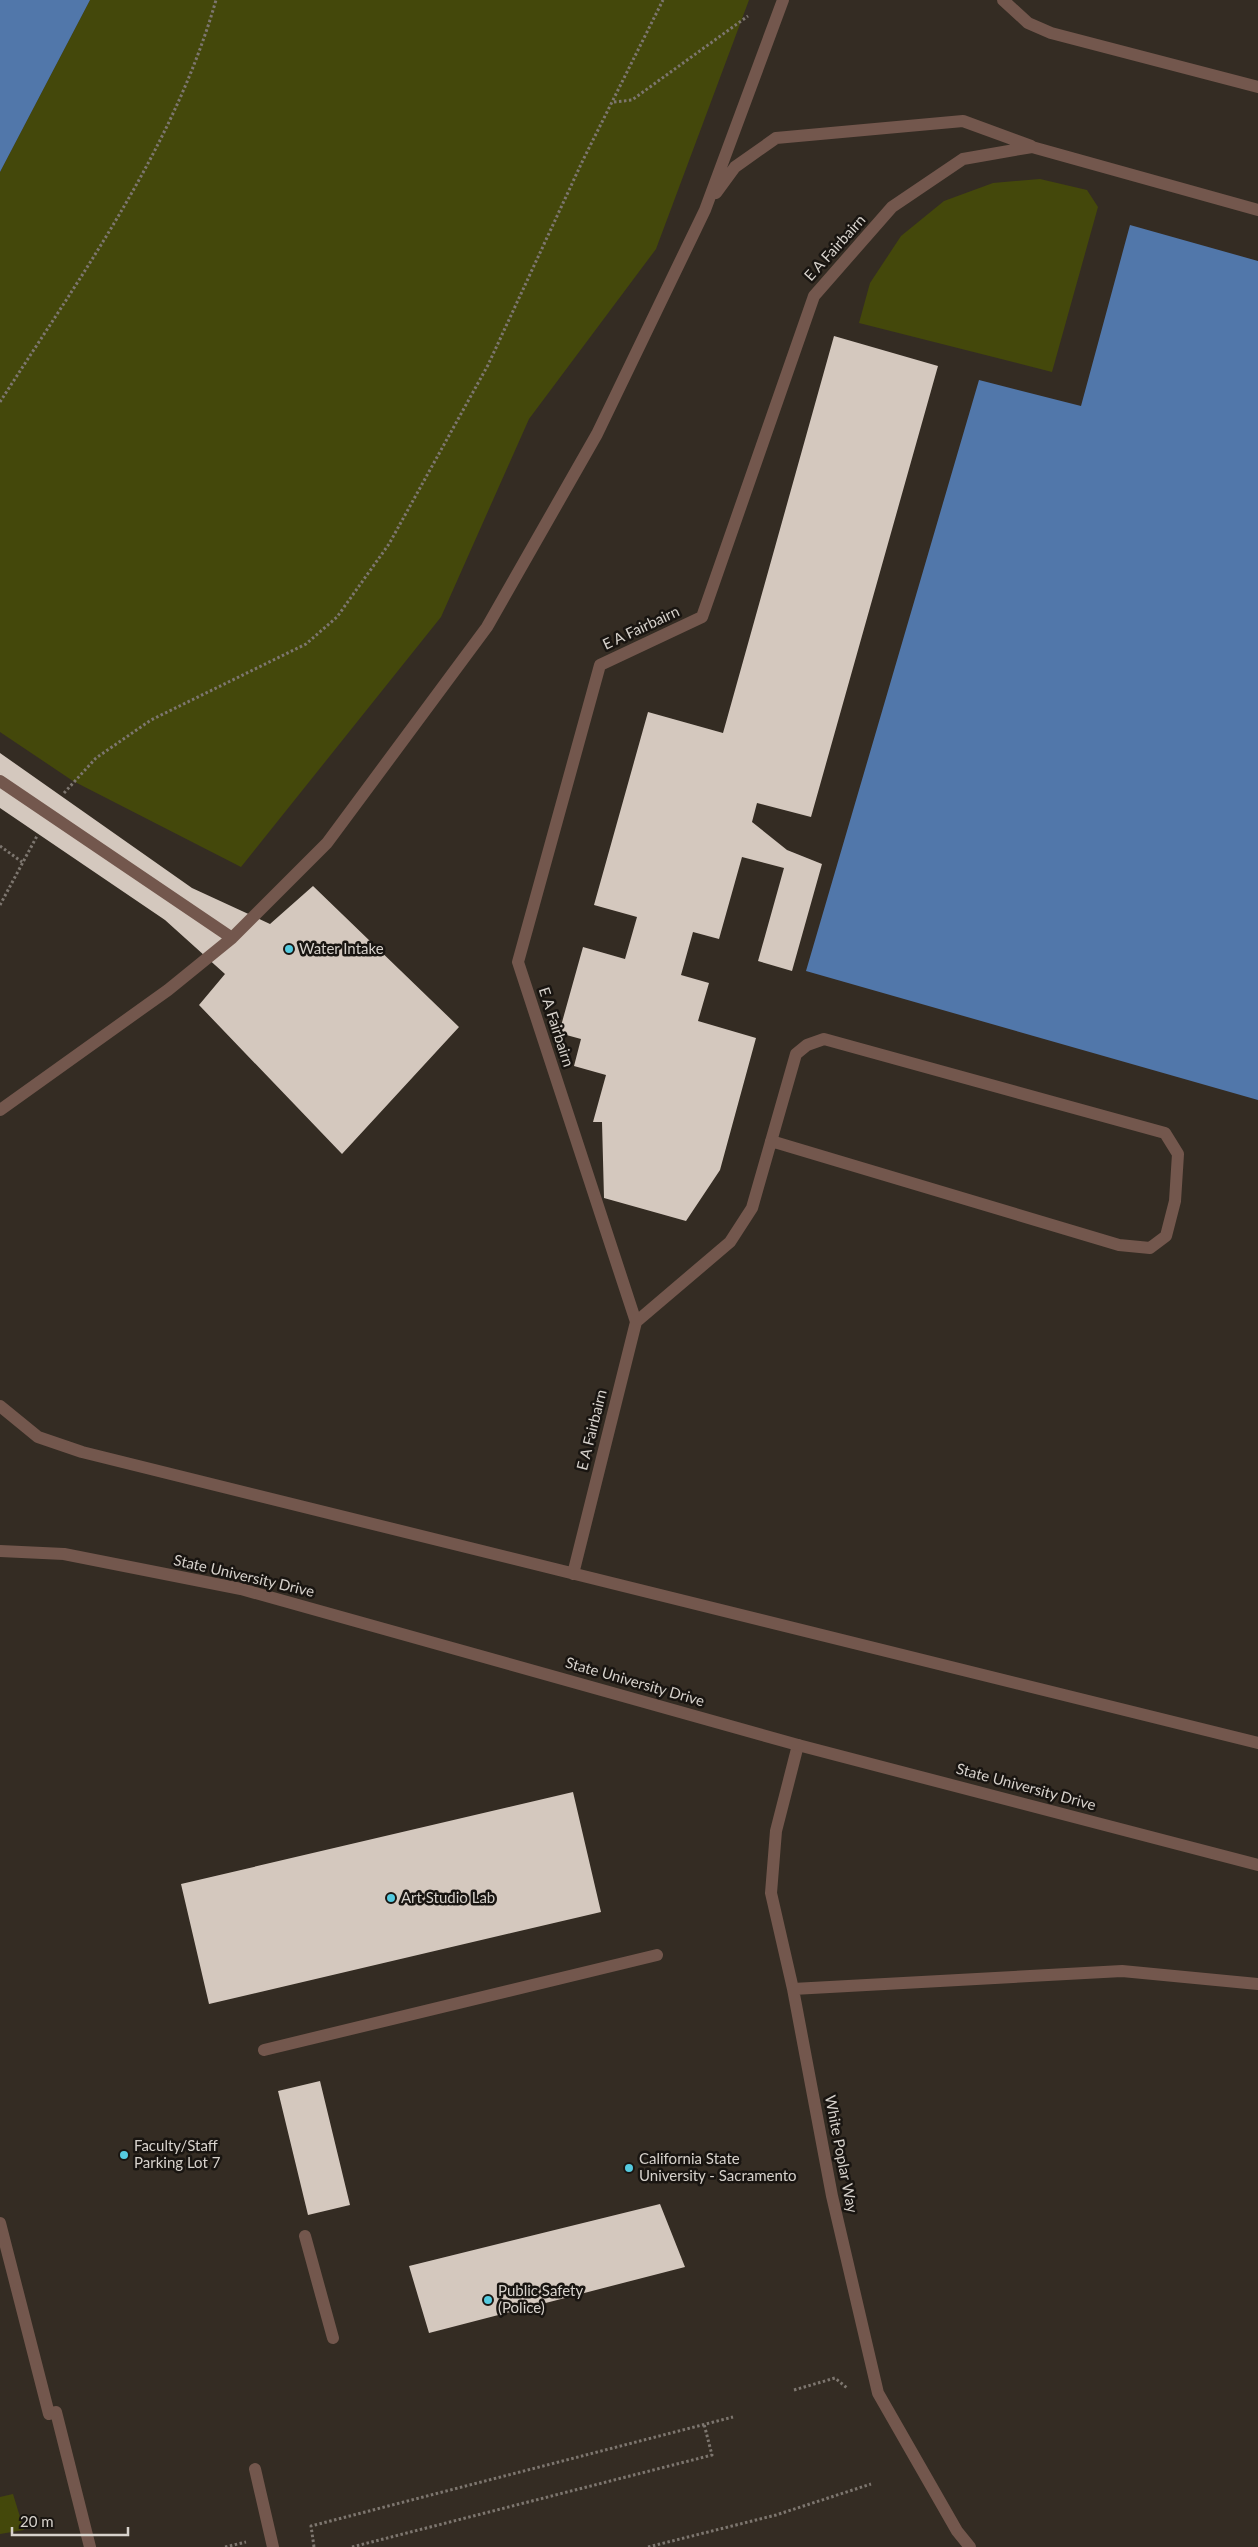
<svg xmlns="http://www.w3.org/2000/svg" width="1258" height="2547" viewBox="0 0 1258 2547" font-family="Lato,sans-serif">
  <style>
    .green { fill: #44480b }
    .water { fill: #5177aa }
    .building { fill: #d4c8be }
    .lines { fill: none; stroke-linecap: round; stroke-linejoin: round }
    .path { stroke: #7d766f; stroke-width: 3; stroke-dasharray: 2.5 2.5; stroke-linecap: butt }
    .service { stroke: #73574d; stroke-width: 12 }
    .tertiary { stroke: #73574d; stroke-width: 12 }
    .poi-dot { fill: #55cadf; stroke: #191511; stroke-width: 2 }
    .labels { text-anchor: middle; stroke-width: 5; stroke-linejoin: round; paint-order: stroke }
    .street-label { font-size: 15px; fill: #d7d2cc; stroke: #191511 }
    .poi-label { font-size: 15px; fill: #d7d2cc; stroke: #191511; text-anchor: start }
  </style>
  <rect width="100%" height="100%" fill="#342c23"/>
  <path class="green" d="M 90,0 L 749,0 L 656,249 L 529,419 L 441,617 L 241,867 L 73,781 L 0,732 L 0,172 Z
    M 1040,179 L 1087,190 L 1098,207 L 1052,372 L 859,323 L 870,283 L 901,236 L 944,201 L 993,183 Z
    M 13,2494 L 24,2530 L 0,2534 L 0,2497 Z"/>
  <path class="water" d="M 0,0 L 90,0 L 0,172 Z
    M 1130,225 L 1258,261 L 1258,1100 L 806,971 L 979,380 L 1081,406 Z"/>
  <path class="building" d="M 834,336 L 938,366 L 811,817 L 757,803 L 752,822 L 787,850 L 822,864 L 792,971 L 758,961 L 784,868 L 742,857 L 719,939 L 693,932 L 681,975 L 709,983 L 698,1021 L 756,1038 L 720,1170 L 686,1221 L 604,1198 L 602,1122 L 593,1122 L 606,1075 L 574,1066 L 581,1039 L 559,1033 L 583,947 L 625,959 L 637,917 L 594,905 L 648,712 L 723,733 Z
    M 0,753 L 192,888 L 270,924 L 313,886 L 459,1027 L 342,1154 L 199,1005 L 225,974 L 165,920 L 0,808 Z
    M 573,1792 L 601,1912 L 209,2004 L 181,1884 Z
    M 320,2081 L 350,2205 L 308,2215 L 278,2091 Z
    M 660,2204 L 685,2267 L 429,2333 L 409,2266 Z"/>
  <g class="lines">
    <path class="path" d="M 614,102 L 632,100 L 748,16
      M 0,402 C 82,274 174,147 216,0
      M 64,793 L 96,758 L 151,720 L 306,644 L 337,617 L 389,544 L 488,365 L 583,160 L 663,0
      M 0,846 L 22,862
      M 0,905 L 37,836
      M 794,2390 L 835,2378 L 847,2388
      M 225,2547 L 246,2542
      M 314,2547 L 311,2526 L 733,2417
      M 352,2547 L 712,2455 L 704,2424
      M 648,2547 L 776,2515 L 871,2484"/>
    <path class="service" d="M 1003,0 L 1028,23 L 1051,33 L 1258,87
      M 716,193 L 735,167 L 776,138 L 963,121 L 1031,146
      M 0,781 L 232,938
      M 0,1110 L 168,990 L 232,938 L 327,843 L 487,627 L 597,434 L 705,210 L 783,0
      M 636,1322 L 730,1242 L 752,1208 L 796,1054 L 807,1045 L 824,1039 L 1165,1133 L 1178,1154 L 1175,1201 L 1166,1236 L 1150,1248 L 1119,1245 L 771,1141
      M 0,1406 L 38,1437 L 82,1452 L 1258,1743
      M 573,1574 L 636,1322 L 518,962 L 600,665 L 702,617 L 814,296 L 892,207 L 963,159 L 1032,147 L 1258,210
      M 798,1745 L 776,1831 L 771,1893 L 793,1989 L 832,2196 L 878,2393 L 957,2531 L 970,2547
      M 793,1989 L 1122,1971 L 1258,1984
      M 264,2050 L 657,1955
      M 0,2223 L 49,2414 L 56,2412 L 90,2547
      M 305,2236 L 333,2338
      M 255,2469 L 273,2547"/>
    <path class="tertiary" d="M 0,1551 L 64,1554 L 241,1589 L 798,1745 L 1258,1865"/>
  </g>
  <g class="poi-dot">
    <circle cx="289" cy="949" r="5"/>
    <circle cx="391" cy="1898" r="5"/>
    <circle cx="124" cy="2155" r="5"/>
    <circle cx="629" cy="2168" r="5"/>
    <circle cx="488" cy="2300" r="5"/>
  </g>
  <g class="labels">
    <g class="street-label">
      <text transform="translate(835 248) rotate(-48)" y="5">E A Fairbairn</text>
      <text transform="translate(641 628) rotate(-25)" y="5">E A Fairbairn</text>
      <text transform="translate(556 1027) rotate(72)" y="5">E A Fairbairn</text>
      <text transform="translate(592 1430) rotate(-76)" y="5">E A Fairbairn</text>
      <text transform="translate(244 1576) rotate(13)" y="5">State University Drive</text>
      <text transform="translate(635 1682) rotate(16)" y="5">State University Drive</text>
      <text transform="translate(1026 1787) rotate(15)" y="5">State University Drive</text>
      <text transform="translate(841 2154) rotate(79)" y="5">White Poplar Way</text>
    </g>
    <g class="poi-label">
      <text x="299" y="954">Water Intake</text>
      <text x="401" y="1903">Art Studio Lab</text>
      <text x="134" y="2151">Faculty/Staff<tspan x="134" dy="17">Parking Lot 7</tspan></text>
      <text x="639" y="2164">California State<tspan x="639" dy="17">University - Sacramento</tspan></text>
      <text x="498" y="2296">Public Safety<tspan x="498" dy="17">(Police)</tspan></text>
    </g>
  </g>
  <path d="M12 2527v8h116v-8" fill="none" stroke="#d7d2cc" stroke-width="2.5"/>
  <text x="20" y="2527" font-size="15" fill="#d7d2cc" stroke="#191511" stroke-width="4" paint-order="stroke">20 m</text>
</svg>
